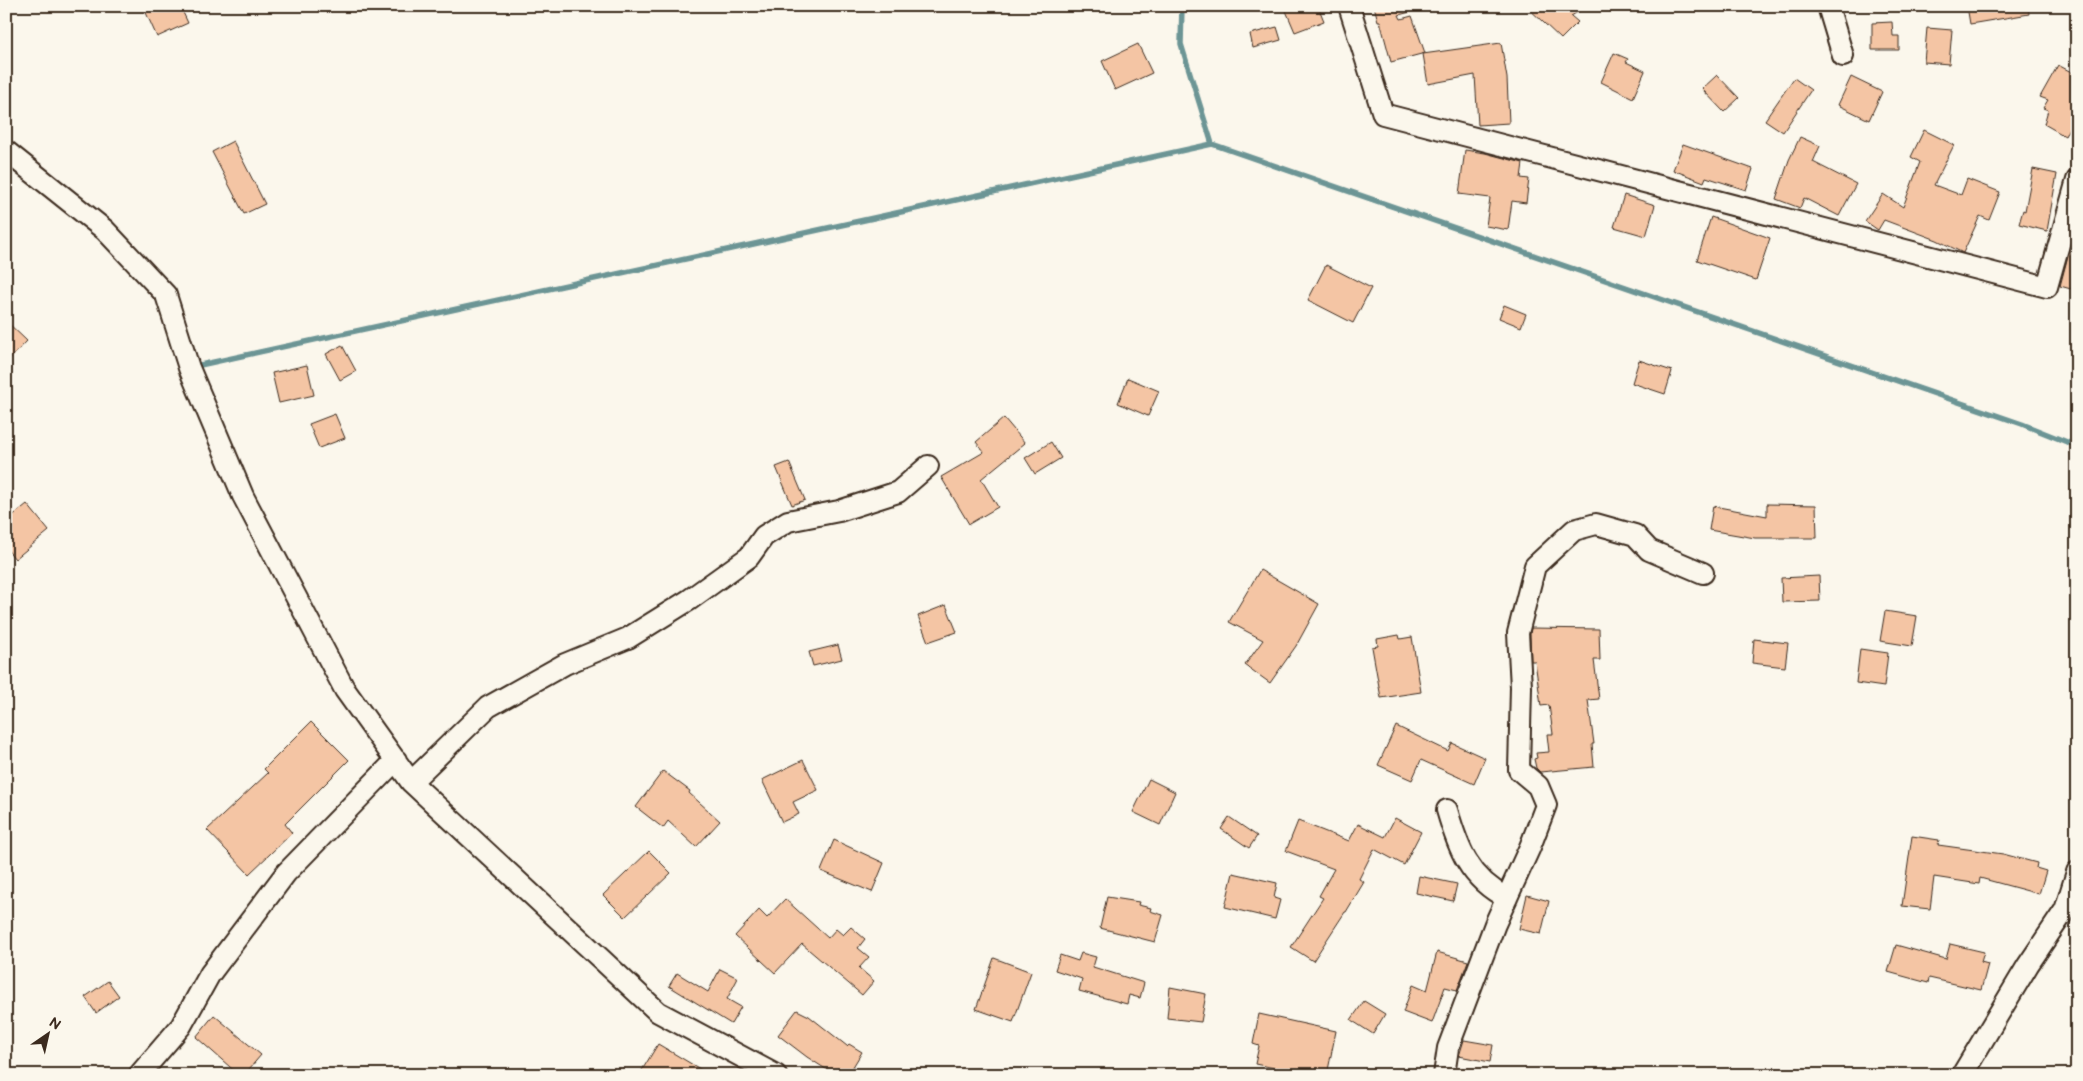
<svg xmlns="http://www.w3.org/2000/svg" width="2083" height="1081" viewBox="0 0 2083 1081" font-family="'Balsamiq Sans',sans-serif">
  <style>
    .lines { fill: none; stroke-linecap: round; stroke-linejoin: round }
    .stream { stroke: #6c9595; stroke-width: 5.5 }
    .building { fill: #f4c5a4; stroke: #3b2a1e }
    .minor-casing { stroke: #3b2a1e; stroke-width: 24 }
    .minor { stroke: #fbf7ec; stroke-width: 20 }
  </style>
  <rect width="100%" height="100%" fill="#fbf7ec"/>
  <filter id="ink" filterUnits="userSpaceOnUse"><feTurbulence type="fractalNoise" baseFrequency=".02" numOctaves="2"/><feDisplacementMap in="SourceGraphic" scale="10" xChannelSelector="R" yChannelSelector="G"/><feConvolveMatrix kernelMatrix="1 2 1 2 8 2 1 2 1" color-interpolation-filters="sRGB"/></filter>
  <g filter="url(#ink)">
    <g class="lines">
      <path class="stream" d="M 1182,6 L 1181,44 L 1212,144
        M 191,367 L 1212,144 L 2022,424 L 2077,446"/>
    </g>
    <path class="building" d="M 143,6 L 180,6 L 188,23 L 157,37 Z
      M 1284,6 L 1318,6 L 1324,21 L 1295,32 Z
      M 1374,6 L 1416,6 L 1417,10 L 1399,15 L 1401,19 L 1412,16 L 1425,53 L 1391,62 L 1380,21 L 1378,21 Z
      M 1526,6 L 1588,6 L 1571,16 L 1578,22 L 1561,39 Z
      M 1967,6 L 2028,6 L 2029,14 L 1970,24 Z
      M 1892,22 L 1893,36 L 1899,36 L 1899,50 L 1872,50 L 1872,23 Z
      M 1277,27 L 1281,40 L 1253,48 L 1250,34 Z
      M 1927,28 L 1952,30 L 1949,64 L 1924,62 Z
      M 1501,43 L 1507,78 L 1509,123 L 1478,125 L 1475,75 L 1428,84 L 1423,54 Z
      M 1138,44 L 1152,73 L 1115,90 L 1102,61 Z
      M 1614,53 L 1628,59 L 1626,62 L 1645,71 L 1633,98 L 1601,82 Z
      M 2058,65 L 2077,75 L 2077,112 L 2065,136 L 2044,124 L 2048,110 L 2043,108 L 2048,100 L 2040,97 Z
      M 1717,75 L 1739,98 L 1724,112 L 1702,89 Z
      M 1851,77 L 1882,92 L 1869,120 L 1838,105 Z
      M 1794,78 L 1811,90 L 1783,132 L 1765,120 Z
      M 1924,130 L 1954,145 L 1934,185 L 1961,195 L 1967,179 L 2000,192 L 1989,220 L 1980,216 L 1963,253 L 1937,240 L 1884,220 L 1878,230 L 1865,221 L 1883,194 L 1903,207 L 1920,162 L 1911,157 Z
      M 1800,137 L 1820,146 L 1813,162 L 1856,184 L 1839,216 L 1804,198 L 1800,208 L 1776,199 L 1789,160 Z
      M 233,141 L 265,204 L 244,214 L 212,152 Z
      M 1683,144 L 1753,169 L 1746,190 L 1706,177 L 1704,182 L 1673,170 Z
      M 1465,150 L 1485,153 L 1523,163 L 1521,178 L 1529,179 L 1526,203 L 1512,201 L 1508,230 L 1486,226 L 1490,198 L 1459,194 Z
      M 2033,169 L 2057,174 L 2047,231 L 2019,224 L 2023,210 L 2025,211 Z
      M 1624,195 L 1655,205 L 1646,236 L 1614,227 Z
      M 1711,217 L 1770,238 L 1756,280 L 1697,260 Z
      M 2072,241 L 2077,243 L 2077,265 L 2071,289 L 2060,286 Z
      M 1326,265 L 1371,288 L 1353,323 L 1308,300 Z
      M 1504,305 L 1526,314 L 1521,327 L 1499,318 Z
      M 6,321 L 27,341 L 6,363 Z
      M 342,345 L 356,371 L 340,380 L 326,354 Z
      M 1639,360 L 1672,371 L 1665,394 L 1632,383 Z
      M 307,365 L 314,395 L 279,403 L 272,373 Z
      M 1128,378 L 1159,391 L 1148,416 L 1118,403 Z
      M 335,414 L 345,438 L 319,448 L 309,424 Z
      M 1004,418 L 1025,443 L 981,479 L 998,507 L 969,524 L 941,477 L 984,452 L 976,442 Z
      M 1051,442 L 1061,458 L 1035,474 L 1025,458 Z
      M 789,462 L 805,500 L 792,505 L 776,467 Z
      M 27,504 L 49,531 L 15,559 L 6,548 L 6,521 Z
      M 1767,504 L 1816,505 L 1817,538 L 1755,538 L 1709,530 L 1713,506 L 1767,516 Z
      M 1260,570 L 1319,604 L 1296,646 L 1270,683 L 1245,665 L 1263,640 L 1229,622 Z
      M 1819,576 L 1820,601 L 1782,602 L 1781,578 Z
      M 946,605 L 957,632 L 928,642 L 918,616 Z
      M 1885,611 L 1917,616 L 1912,646 L 1880,641 Z
      M 1531,628 L 1599,629 L 1600,660 L 1594,660 L 1599,699 L 1588,700 L 1594,744 L 1592,744 L 1594,767 L 1540,772 L 1536,768 L 1534,759 L 1537,758 L 1536,753 L 1549,752 L 1547,734 L 1553,734 L 1549,705 L 1541,706 L 1535,661 L 1531,661 L 1530,634 Z
      M 1399,635 L 1400,639 L 1412,637 L 1421,692 L 1381,698 L 1372,647 L 1378,646 L 1377,639 Z
      M 1754,639 L 1788,643 L 1785,667 L 1752,663 Z
      M 838,645 L 842,659 L 813,666 L 809,652 Z
      M 1860,649 L 1888,653 L 1884,687 L 1856,683 Z
      M 311,722 L 349,760 L 285,824 L 292,833 L 249,874 L 207,830 L 268,773 L 264,769 Z
      M 1396,726 L 1448,751 L 1452,743 L 1485,758 L 1474,784 L 1421,760 L 1412,780 L 1378,765 Z
      M 803,760 L 818,790 L 793,802 L 799,814 L 782,822 L 762,780 Z
      M 663,771 L 690,791 L 689,793 L 720,821 L 696,847 L 668,821 L 663,828 L 636,807 Z
      M 1149,779 L 1175,792 L 1160,825 L 1133,812 Z
      M 1229,817 L 1257,836 L 1249,848 L 1221,829 Z
      M 1395,818 L 1421,832 L 1404,865 L 1374,849 L 1359,879 L 1364,882 L 1346,912 L 1345,912 L 1313,961 L 1291,947 L 1323,898 L 1319,896 L 1334,869 L 1286,851 L 1298,821 L 1349,841 L 1358,824 L 1385,837 Z
      M 1912,836 L 1939,840 L 1938,845 L 2003,854 L 2037,863 L 2036,868 L 2046,871 L 2039,894 L 1980,878 L 1979,884 L 1934,877 L 1930,909 L 1902,906 Z
      M 834,840 L 884,863 L 872,892 L 821,871 Z
      M 649,851 L 671,873 L 625,917 L 603,895 Z
      M 1233,873 L 1277,883 L 1274,898 L 1280,900 L 1275,919 L 1225,907 Z
      M 1419,876 L 1457,884 L 1453,901 L 1416,893 Z
      M 1527,895 L 1549,901 L 1541,934 L 1519,929 Z
      M 1107,897 L 1139,902 L 1138,905 L 1151,908 L 1150,911 L 1163,915 L 1155,942 L 1100,928 Z
      M 785,899 L 828,938 L 836,929 L 843,935 L 851,927 L 865,939 L 858,948 L 869,957 L 859,968 L 874,981 L 862,995 L 802,944 L 775,973 L 735,936 L 759,910 L 767,918 Z
      M 1950,944 L 1984,952 L 1981,962 L 1988,964 L 1981,990 L 1929,978 L 1928,983 L 1888,972 L 1896,945 L 1946,959 Z
      M 1437,952 L 1468,961 L 1457,990 L 1445,987 L 1432,1023 L 1403,1012 L 1413,985 L 1427,991 Z
      M 1081,953 L 1096,957 L 1093,967 L 1144,983 L 1140,998 L 1129,995 L 1127,1004 L 1079,991 L 1082,979 L 1055,970 L 1060,955 L 1078,961 Z
      M 994,958 L 1031,972 L 1013,1022 L 976,1009 Z
      M 720,969 L 738,978 L 727,999 L 741,1007 L 731,1024 L 669,986 L 677,973 L 708,992 Z
      M 108,981 L 119,996 L 96,1013 L 85,997 Z
      M 1170,987 L 1206,994 L 1201,1022 L 1167,1018 Z
      M 1364,1001 L 1385,1014 L 1373,1034 L 1351,1020 Z
      M 797,1010 L 809,1016 L 847,1046 L 849,1044 L 862,1052 L 848,1075 L 835,1075 L 807,1057 L 778,1035 Z
      M 1259,1014 L 1336,1031 L 1327,1075 L 1309,1075 L 1255,1064 L 1259,1046 L 1253,1044 Z
      M 214,1015 L 261,1055 L 244,1075 L 239,1075 L 196,1037 Z
      M 1464,1040 L 1493,1045 L 1490,1062 L 1459,1056 Z
      M 658,1044 L 710,1075 L 639,1075 Z"/>
    <g class="lines">
      <g class="minor-casing">
        <path id="minor" d="M 1349,6 L 1383,114 L 2047,287 L 2077,180
          M 1828,6 L 1843,56
          M 6,151 L 105,230 L 166,295 L 189,368 L 243,496 L 345,690 L 411,782 L 658,1012 L 776,1075
          M 411,782 L 488,707 L 565,664 L 628,638 L 689,600 L 749,557 L 764,536 L 788,521 L 839,511 L 898,492 L 928,466
          M 1447,810 C 1458,848 1469,879 1507,898
          M 139,1075 L 181,1026 L 210,974 L 286,873 L 396,760
          M 1444,1075 L 1448,1048 L 1495,924 L 1530,847 L 1546,805 L 1538,786 L 1519,770 L 1521,687 L 1518,633 L 1535,566 L 1574,530 L 1596,524 L 1635,535 L 1649,550 L 1703,573
          M 1962,1075 L 2028,965 L 2065,910 L 2077,872"/>
      </g>
      <use href="#minor" class="minor"/>
    </g>
  </g>
  <rect width="2083" height="1081" fill="none" stroke="#fbf7ec" stroke-width="25"/>
  <rect x="12" y="12" width="2058" height="1056" fill="none" stroke="#3b2a1e" stroke-width="2" filter="url(#ink)"/>
  <g transform="translate(48 1034) rotate(34)" stroke="#fbf7ec" stroke-width="4" paint-order="stroke">
  <path d="M0-4L9 19L0 12L-9 19Z" fill="#3b2a1e"/>
  <text y="-8" font-size="14" font-weight="bold" text-anchor="middle" fill="#3b2a1e">N</text>
  </g>
</svg>
